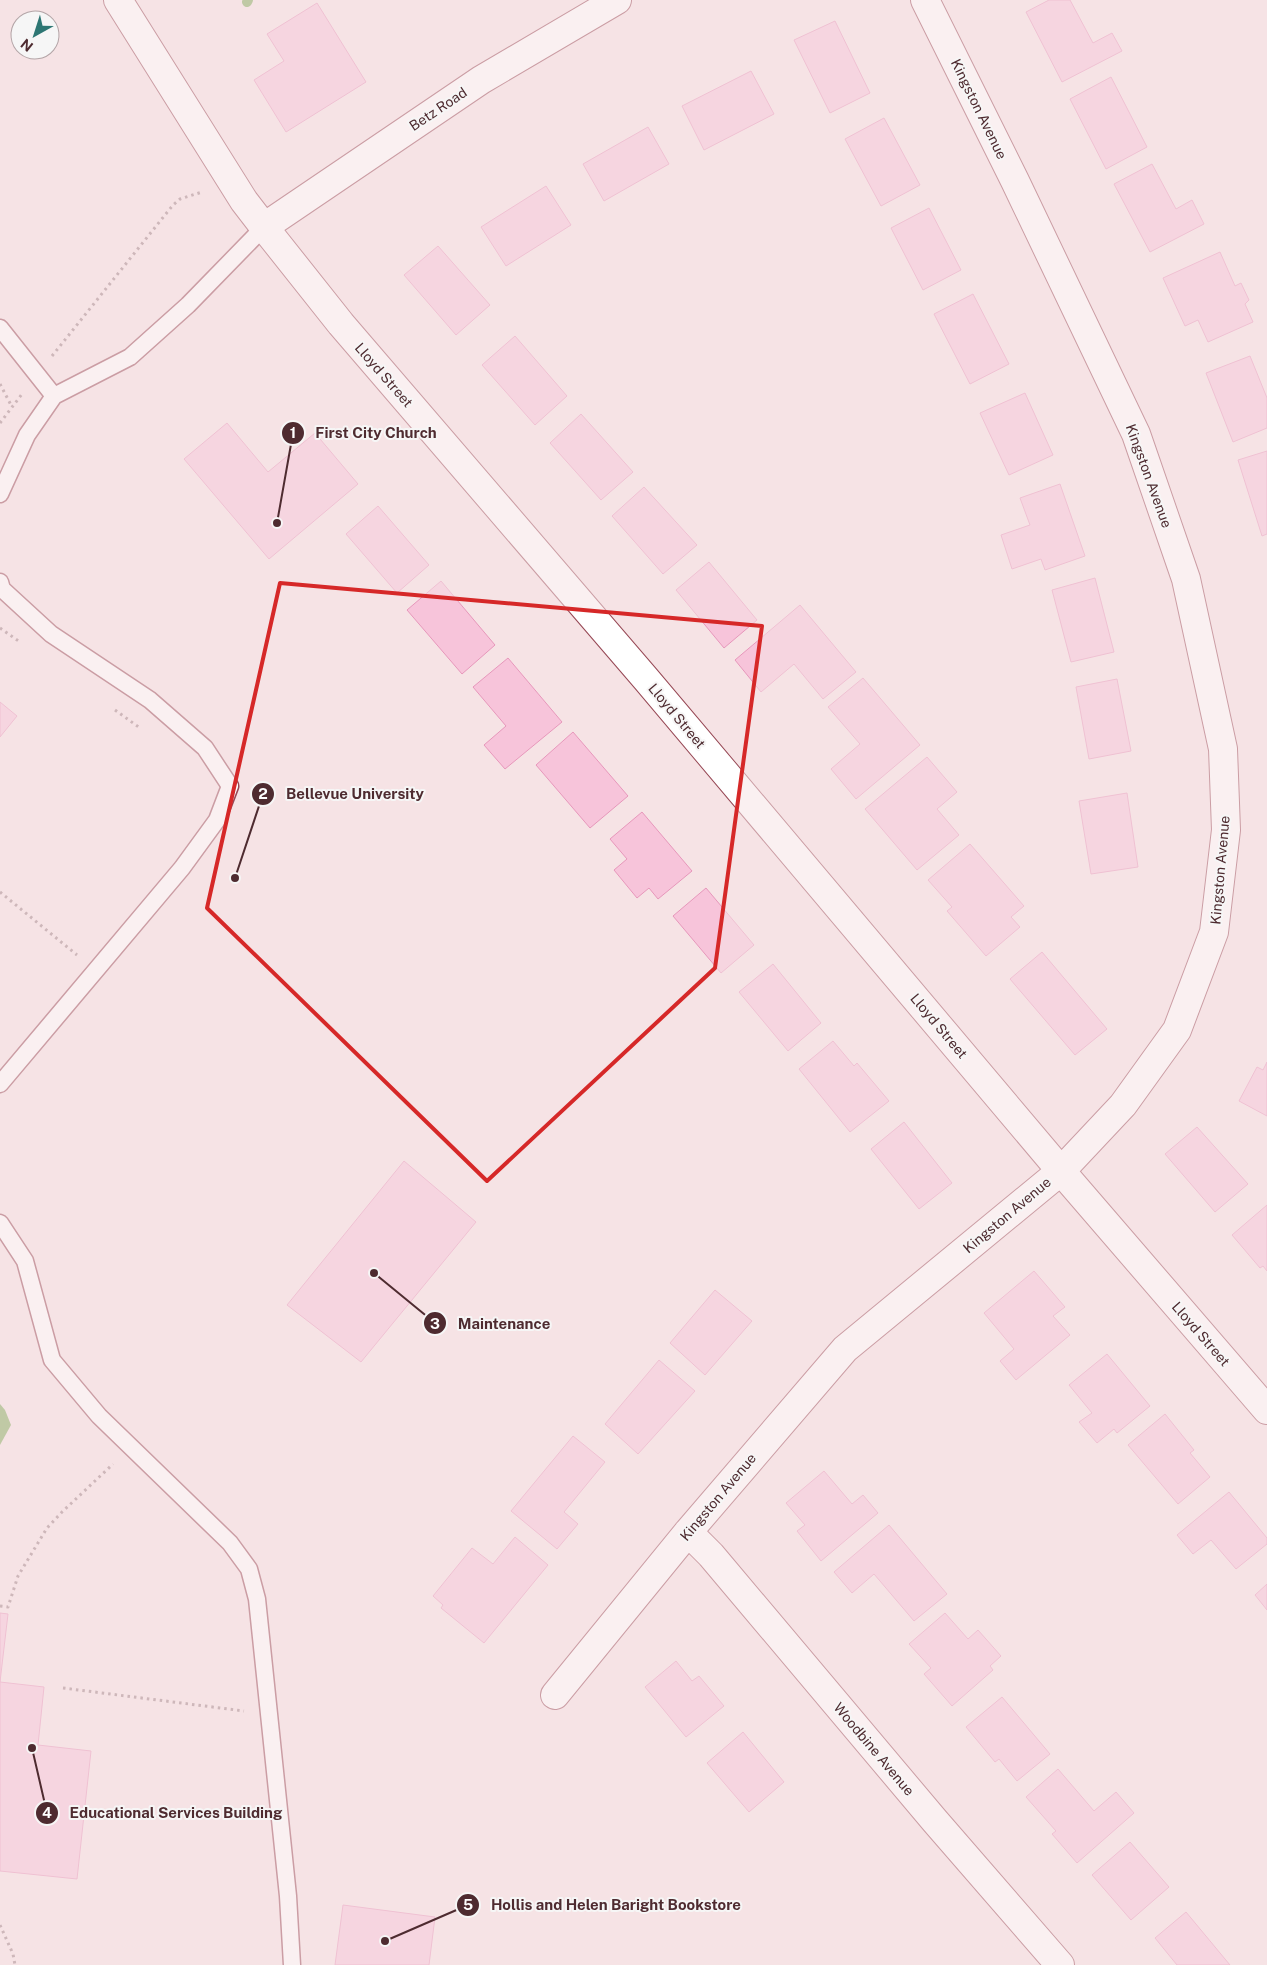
<svg xmlns="http://www.w3.org/2000/svg" width="1267" height="1965" viewBox="0 0 1267 1965" font-family="'Public Sans',sans-serif">
  <style>
    .water { fill: #7fa858 }
    .lines { fill: none; stroke-linecap: round; stroke-linejoin: round }
    .stream { stroke: #7fa858; stroke-width: 10 }
    .building { fill: #f7c4da; stroke: #e797bb }
    .lane-casing { stroke: #974855; stroke-width: 19 }
    .street-casing { stroke: #974855; stroke-width: 30 }
    .secondary-casing { stroke: #974855; stroke-width: 30 }
    .path { stroke: #9d8185; stroke-width: 3; stroke-dasharray: 2.5 4; stroke-linecap: butt }
    .lane { stroke: #fff; stroke-width: 16 }
    .street { stroke: #fff; stroke-width: 28 }
    .secondary { stroke: #fff; stroke-width: 28 }
    .marked { fill: none; stroke: #d62828; stroke-width: 4; stroke-linejoin: round }
    .labels { text-anchor: middle; stroke-width: 4; stroke-linejoin: round; paint-order: stroke }
    .street-label { font-size: 14px; fill: #4e2b30; stroke: #f6f6f6 }
    .leader { fill: none; stroke: #4e2b30; stroke-width: 2 }
    .callout-dot { fill: #4e2b30; stroke: #f6f6f6; stroke-width: 2 }
    .mark-label { font-size: 15px; text-anchor: middle; font-weight: bold; fill: #fff }
    .callout-label { font-size: 15px; text-anchor: middle; font-weight: bold; fill: #4e2b30; stroke: #f6f6f6; stroke-width: 4; stroke-linejoin: round; paint-order: stroke }
  </style>
  <rect width="100%" height="100%" fill="#f6e3e5"/>
  <path class="water" d="M 0,1404 L 5,1410 L 11,1425 L 0,1445 Z"/>
  <g class="lines">
    <path class="stream" d="M 247,2 L 248,0"/>
  </g>
  <path class="building" d="M 1049,0 L 1070,0 L 1093,43 L 1112,33 L 1122,51 L 1062,82 L 1026,12 Z
    M 317,3 L 366,82 L 286,132 L 254,80 L 284,61 L 267,34 Z
    M 835,21 L 870,93 L 830,113 L 794,40 Z
    M 751,71 L 774,114 L 704,150 L 682,106 Z
    M 1111,77 L 1147,147 L 1106,169 L 1070,99 Z
    M 884,118 L 920,185 L 881,206 L 845,139 Z
    M 648,127 L 669,164 L 604,201 L 583,164 Z
    M 1152,164 L 1176,209 L 1192,200 L 1204,224 L 1150,252 L 1114,184 Z
    M 546,186 L 571,225 L 506,266 L 481,227 Z
    M 929,208 L 961,270 L 923,290 L 891,228 Z
    M 438,246 L 490,305 L 456,335 L 404,275 Z
    M 1220,252 L 1235,286 L 1241,283 L 1249,300 L 1245,304 L 1253,322 L 1208,342 L 1198,320 L 1185,326 L 1163,278 Z
    M 973,294 L 1009,364 L 970,384 L 934,314 Z
    M 515,336 L 567,396 L 535,425 L 482,365 Z
    M 1250,356 L 1267,398 L 1267,428 L 1233,442 L 1206,373 Z
    M 1025,393 L 1053,455 L 1009,475 L 980,413 Z
    M 581,414 L 633,472 L 601,500 L 550,443 Z
    M 227,423 L 268,472 L 315,433 L 358,484 L 269,559 L 184,459 Z
    M 1267,451 L 1267,534 L 1262,536 L 1238,460 Z
    M 1060,484 L 1085,556 L 1045,570 L 1041,559 L 1012,569 L 1001,535 L 1030,525 L 1020,498 Z
    M 644,487 L 697,545 L 663,574 L 612,516 Z
    M 378,506 L 429,565 L 397,593 L 346,534 Z
    M 709,562 L 757,620 L 724,648 L 676,590 Z
    M 1095,578 L 1114,652 L 1071,662 L 1052,590 Z
    M 441,581 L 495,645 L 462,674 L 407,610 Z
    M 800,605 L 856,672 L 823,699 L 794,664 L 761,692 L 735,660 Z
    M 508,658 L 562,722 L 505,769 L 484,745 L 506,726 L 473,687 Z
    M 863,678 L 920,745 L 856,799 L 831,769 L 860,744 L 828,707 Z
    M 1117,679 L 1131,751 L 1089,759 L 1076,687 Z
    M 0,702 L 17,716 L 0,737 Z
    M 573,732 L 628,796 L 590,828 L 536,765 Z
    M 927,757 L 957,792 L 937,809 L 959,835 L 917,870 L 865,809 Z
    M 1127,793 L 1138,867 L 1091,874 L 1079,801 Z
    M 642,812 L 692,871 L 658,899 L 649,888 L 637,898 L 614,870 L 627,859 L 610,839 Z
    M 970,844 L 1024,906 L 1011,917 L 1020,927 L 986,956 L 947,911 L 952,907 L 928,880 Z
    M 706,888 L 754,945 L 721,973 L 673,916 Z
    M 1042,952 L 1107,1029 L 1075,1055 L 1010,979 Z
    M 773,964 L 821,1023 L 788,1051 L 739,992 Z
    M 833,1041 L 854,1066 L 857,1063 L 889,1101 L 850,1132 L 799,1069 Z
    M 1267,1062 L 1267,1116 L 1239,1101 L 1257,1067 L 1263,1070 Z
    M 904,1122 L 952,1183 L 919,1209 L 871,1149 Z
    M 1197,1127 L 1248,1184 L 1215,1212 L 1165,1154 Z
    M 404,1161 L 476,1222 L 361,1362 L 287,1305 Z
    M 1267,1205 L 1267,1271 L 1263,1266 L 1260,1268 L 1232,1235 Z
    M 1034,1271 L 1065,1307 L 1053,1316 L 1070,1335 L 1016,1380 L 1000,1361 L 1014,1349 L 984,1313 Z
    M 715,1290 L 752,1321 L 705,1375 L 670,1343 Z
    M 1107,1354 L 1150,1406 L 1117,1433 L 1114,1429 L 1097,1443 L 1079,1422 L 1092,1413 L 1069,1385 Z
    M 659,1360 L 695,1391 L 638,1454 L 605,1424 Z
    M 1165,1414 L 1194,1450 L 1190,1453 L 1210,1477 L 1178,1504 L 1128,1445 Z
    M 573,1436 L 605,1462 L 564,1512 L 578,1524 L 557,1549 L 511,1511 Z
    M 824,1471 L 852,1504 L 863,1495 L 878,1513 L 821,1561 L 797,1531 L 805,1525 L 786,1503 Z
    M 1229,1492 L 1267,1538 L 1267,1544 L 1236,1569 L 1211,1540 L 1193,1554 L 1177,1535 Z
    M 889,1525 L 947,1594 L 914,1621 L 874,1574 L 852,1593 L 834,1572 Z
    M 515,1537 L 548,1565 L 484,1643 L 441,1608 L 443,1605 L 433,1596 L 472,1548 L 493,1564 Z
    M 1267,1584 L 1267,1610 L 1255,1595 Z
    M 0,1613 L 8,1614 L 0,1682 L 44,1687 L 38,1745 L 91,1751 L 77,1879 L 0,1871 Z
    M 945,1613 L 968,1639 L 978,1630 L 1001,1656 L 990,1666 L 993,1670 L 952,1706 L 924,1674 L 931,1668 L 909,1644 Z
    M 676,1661 L 692,1681 L 699,1676 L 724,1706 L 686,1737 L 645,1687 Z
    M 1002,1697 L 1050,1754 L 1017,1781 L 999,1759 L 995,1762 L 966,1727 Z
    M 743,1732 L 784,1782 L 749,1812 L 707,1763 Z
    M 1058,1769 L 1094,1811 L 1116,1792 L 1134,1813 L 1077,1863 L 1052,1834 L 1056,1831 L 1026,1797 Z
    M 1130,1842 L 1169,1887 L 1131,1920 L 1092,1875 Z
    M 343,1905 L 435,1917 L 429,1965 L 335,1965 Z
    M 1186,1912 L 1230,1965 L 1177,1965 L 1155,1938 Z"/>
  <g class="lines">
    <g class="lane-casing">
      <path id="lane" d="M 0,328 L 54,396
        M 0,494 L 27,435 L 54,396 L 130,357 L 188,305 L 264,227
        M 0,582 L 2,589 L 51,634 L 150,700 L 205,748 L 230,786 L 217,820 L 182,868 L 0,1084
        M 0,1223 L 25,1261 L 52,1360 L 99,1416 L 230,1543 L 249,1569 L 257,1599 L 288,1896 L 292,1965"/>
    </g>
    <g class="street-casing">
      <path id="street" d="M 264,227 L 341,324 L 646,679 L 1061,1171 L 1267,1410
        M 688,1532 L 711,1555 L 935,1821 L 1060,1965
        M 555,1695 L 688,1532 L 845,1349 L 1061,1171 L 1123,1105 L 1177,1030 L 1214,932 L 1226,830 L 1223,749 L 1186,579 L 1136,434 L 1015,181 L 925,0"/>
    </g>
    <g class="secondary-casing">
      <path id="secondary" d="M 118,0 L 244,201 L 264,227 L 481,80 L 617,0"/>
    </g>
    <path class="path" d="M 52,356 L 173,205 L 180,199 L 202,192
      M 0,384 L 12,407
      M 0,423 L 22,394
      M 0,628 L 20,642
      M 115,710 L 140,728
      M 0,892 L 77,955
      M 0,1606 L 8,1607 L 18,1576 L 47,1528 L 62,1512 L 113,1464
      M 63,1688 L 244,1711
      M 0,1925 L 13,1954 L 15,1965"/>
    <use href="#lane" class="lane"/>
    <use href="#street" class="street"/>
    <use href="#secondary" class="secondary"/>
  </g>
  <path d="M0 0H1267V1965H0ZM 280,583 L 762,626 L 715,968 L 487,1181 L 207,908 Z" fill="#f6e3e5" fill-opacity=".55" fill-rule="evenodd"/>
  <path class="marked" d="M 280,583 L 762,626 L 715,968 L 487,1181 L 207,908 Z"/>
  <g class="labels">
    <g class="street-label">
      <text transform="translate(438 109) rotate(-34)" y="5">Betz Road</text>
      <text transform="translate(979 109) rotate(64)" y="5">Kingston Avenue</text>
      <text transform="translate(384 375) rotate(49)" y="5">Lloyd Street</text>
      <text transform="translate(1149 476) rotate(70)" y="5">Kingston Avenue</text>
      <text transform="translate(677 716) rotate(50)" y="5">Lloyd Street</text>
      <text transform="translate(1220 870) rotate(-85)" y="5">Kingston Avenue</text>
      <text transform="translate(939 1026) rotate(50)" y="5">Lloyd Street</text>
      <text transform="translate(1007 1215) rotate(-40)" y="5">Kingston Avenue</text>
      <text transform="translate(1201 1334) rotate(49)" y="5">Lloyd Street</text>
      <text transform="translate(718 1497) rotate(-50)" y="5">Kingston Avenue</text>
      <text transform="translate(874 1749) rotate(50)" y="5">Woodbine Avenue</text>
    </g>
  </g>
  <path class="leader" d="M277 523L293 433M235 878L263 794M374 1273L435 1323M32 1748L47 1813M385 1941L468 1905"/>
  <g class="callout-dot">
    <circle cx="277" cy="523" r="5"/>
    <circle cx="235" cy="878" r="5"/>
    <circle cx="374" cy="1273" r="5"/>
    <circle cx="32" cy="1748" r="5"/>
    <circle cx="385" cy="1941" r="5"/>
    <circle cx="293" cy="433" r="12"/>
    <circle cx="263" cy="794" r="12"/>
    <circle cx="435" cy="1323" r="12"/>
    <circle cx="47" cy="1813" r="12"/>
    <circle cx="468" cy="1905" r="12"/>
  </g>
  <g class="mark-label">
    <text x="293" y="438">1</text>
    <text x="263" y="799">2</text>
    <text x="435" y="1329">3</text>
    <text x="47" y="1818">4</text>
    <text x="468" y="1910">5</text>
  </g>
  <g class="callout-label">
    <text x="376" y="438">First City Church</text>
    <text x="355" y="799">Bellevue University</text>
    <text x="504" y="1329">Maintenance</text>
    <text x="176" y="1818">Educational Services Building</text>
    <text x="616" y="1910">Hollis and Helen Baright Bookstore</text>
  </g>
  <g transform="translate(35 35) rotate(219)"><circle r="24" fill="#f6f6f6" stroke="#b3a5a7"/>
  <path d="M0-4L9 19L0 12L-9 19Z" fill="#2d7673"/>
  <text y="-8" font-size="14" font-weight="bold" text-anchor="middle" fill="#4e2b30">N</text>
  </g>
</svg>
